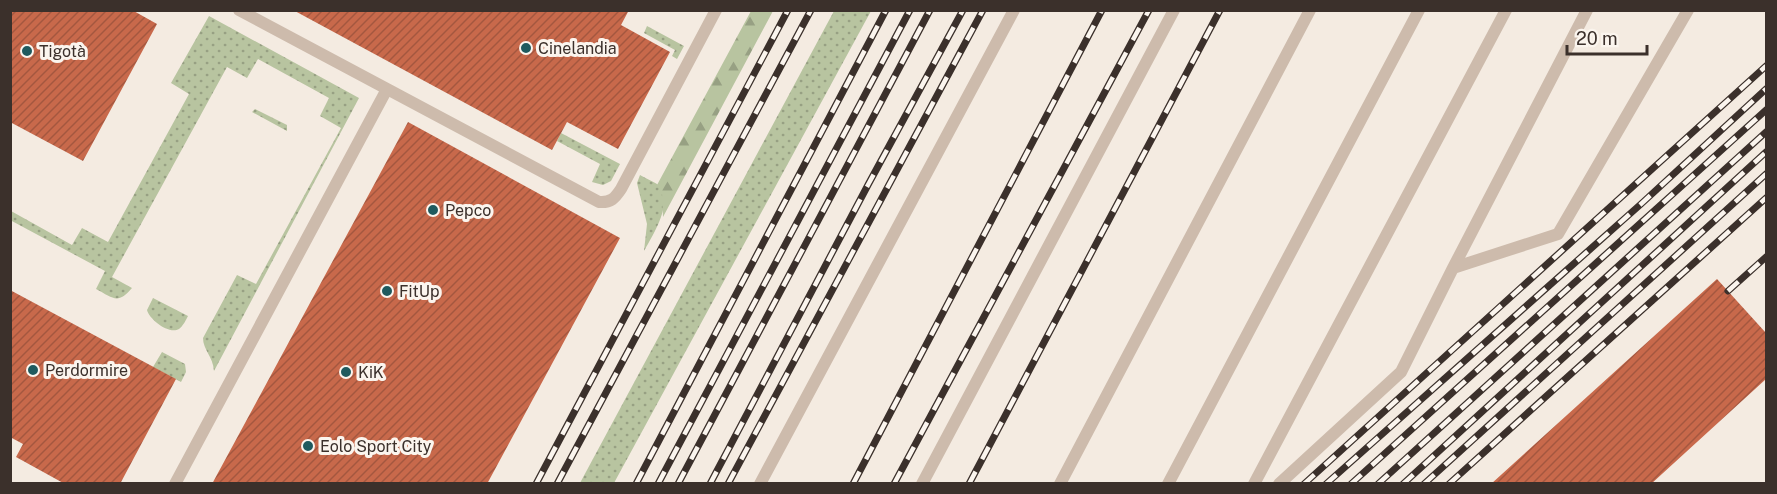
<svg xmlns="http://www.w3.org/2000/svg" width="1777" height="494" viewBox="0 0 1777 494" font-family="'Public Sans',sans-serif">
  <style>
    .grass { fill: url(#grass-dots) }
    .forest { fill: url(#forest-firs) }
    .building { fill: url(#building-hatch) }
    .lines { fill: none; stroke-linecap: round; stroke-linejoin: round }
    .lane { stroke: #cdbbac; stroke-width: 12 }
    .rail-casing { stroke: #3b302b; stroke-width: 7 }
    .rail { stroke: #fbf5ee; stroke-width: 4.5; stroke-dasharray: 14; stroke-linecap: butt }
    .poi-dot { fill: #1f5a5e; stroke: #fbf5ee; stroke-width: 2 }
    .labels { text-anchor: middle; stroke-width: 6; stroke-linejoin: round; paint-order: stroke }
    .poi-label { font-size: 16px; fill: #3b302b; stroke: #fbf5ee; text-anchor: start }
  </style>
  <defs>
    <pattern id="grass-dots" width="8" height="8" patternUnits="userSpaceOnUse" patternTransform="scale(1.5)"><rect width="8" height="8" fill="#b8c4a0"/><path d="M2 2h.1M6 6h.1" fill="none" stroke="#97a083" stroke-width="1.8" stroke-linecap="round"/></pattern>
    <pattern id="forest-firs" width="22" height="20" patternUnits="userSpaceOnUse" patternTransform="scale(1.5)"><rect width="22" height="20" fill="#b8c4a0"/><path d="M5 1l3.5 6h-7zM16 11l3.5 6h-7z" fill="#97a083"/></pattern>
    <pattern id="building-hatch" width="6" height="6" patternUnits="userSpaceOnUse" patternTransform="scale(1.5)"><rect width="6" height="6" fill="#c8694b"/><path d="M-1 1l2-2M0 6l6-6M5 7l2-2" fill="none" stroke="#a4573f"/></pattern>
  </defs>
  <rect width="100%" height="100%" fill="#f4ebe1"/>
  <path class="grass" d="M 834,11 L 871,11 L 614,483 L 580,483 Z
    M 209,16 L 359,98 L 214,371 C 213,356 203,350 203,338 L 237,275 L 256,284 L 341,128 L 320,116 L 329,98 L 258,59 L 247,78 L 227,67 L 112,277 L 132,288 C 118,305 113,298 96,289 L 105,271 L 10,220 L 11,211 L 72,245 L 82,228 L 108,242 L 189,94 L 171,83 Z
    M 647,26 L 684,46 L 677,59 L 672,56 L 675,50 L 644,33 Z
    M 255,109 L 287,125 L 287,131 L 252,112 Z
    M 561,133 L 620,164 L 611,181 L 603,185 L 592,182 L 600,164 L 557,141 Z
    M 640,175 C 645,178 652,181 657,184 C 676,200 652,236 644,251 L 647,224 L 637,183 Z
    M 153,298 L 188,316 C 186,320 183,326 179,329 C 169,335 149,319 147,310 Z
    M 162,352 L 185,364 L 186,372 L 181,382 L 153,367 Z"/>
  <path class="forest" d="M 751,11 L 773,11 L 663,217 L 662,193 L 657,185 Z"/>
  <path class="building" d="M 10,10 L 132,10 L 157,24 L 83,161 L 10,122 Z
    M 293,10 L 629,10 L 621,25 L 670,52 L 618,149 L 567,122 L 552,150 Z
    M 408,122 L 620,238 L 487,484 L 212,484 Z
    M 1717,279 L 1766,333 L 1766,379 L 1651,484 L 1491,484 Z
    M 10,290 L 176,379 L 120,484 L 65,484 L 16,457 L 23,444 L 10,437 Z"/>
  <g class="lines">
    <path class="lane" d="M 239,10 L 599,202 C 611,203 615,198 621,189 L 716,10
      M 1453,268 L 1558,234 L 1688,10
      M 175,484 L 387,89
      M 760,484 L 1014,10
      M 922,484 L 1174,10
      M 1060,484 L 1310,10
      M 1168,484 L 1419,10
      M 1254,484 L 1506,10
      M 1279,484 L 1401,372 L 1453,268 L 1587,10"/>
    <g class="rail-casing">
      <path id="rail" d="M 1728,291 L 1766,257
        M 536,484 L 788,10
        M 557,484 L 811,10
        M 636,484 L 886,10
        M 658,484 L 910,10
        M 678,484 L 930,10
        M 710,484 L 869,183 L 963,10
        M 728,484 L 983,10
        M 853,484 L 1102,10
        M 894,484 L 1149,10
        M 969,484 L 1220,10
        M 1304,484 L 1766,66
        M 1326,484 L 1641,204 L 1766,89
        M 1351,484 L 1766,110
        M 1378,484 L 1766,132
        M 1403,484 L 1766,152
        M 1424,484 L 1766,174
        M 1449,484 L 1766,198"/>
    </g>
    <use href="#rail" class="rail"/>
  </g>
  <g class="poi-dot">
    <circle cx="526" cy="48" r="6"/>
    <circle cx="27" cy="51" r="6"/>
    <circle cx="433" cy="210" r="6"/>
    <circle cx="387" cy="291" r="6"/>
    <circle cx="33" cy="370" r="6"/>
    <circle cx="346" cy="372" r="6"/>
    <circle cx="308" cy="446" r="6"/>
  </g>
  <g class="labels">
    <g class="poi-label">
      <text x="538" y="54">Cinelandia</text>
      <text x="39" y="57">Tigotà</text>
      <text x="445" y="216">Pepco</text>
      <text x="399" y="297">FitUp</text>
      <text x="45" y="376">Perdormire</text>
      <text x="358" y="378">KiK</text>
      <text x="320" y="452">Eolo Sport City</text>
    </g>
  </g>
  <rect width="1777" height="494" fill="none" stroke="#3b302b" stroke-width="24"/>
  <path d="M1567 45v9h80v-9" fill="none" stroke="#3b302b" stroke-width="3"/>
  <text x="1576" y="45" font-size="18" fill="#3b302b" stroke="#fbf5ee" stroke-width="4.5" paint-order="stroke">20 m</text>
</svg>
